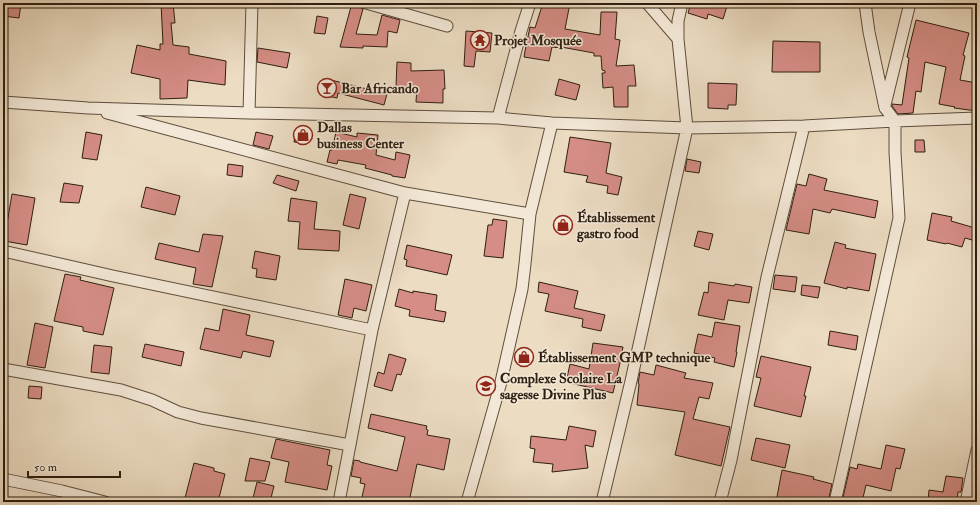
<svg xmlns="http://www.w3.org/2000/svg" width="980" height="505" viewBox="0 0 980 505" font-family="'IM FELL Double Pica',serif">
  <style>
    .building { fill: #d58d85; stroke: #2e1f11 }
    .lines { fill: none; stroke-linecap: round; stroke-linejoin: round }
    .minor-casing { stroke: #5e4e3d; stroke-width: 13 }
    .minor { stroke: #f3e8d7; stroke-width: 11 }
    .labels { text-anchor: middle; stroke-width: 3; stroke-linejoin: round; paint-order: stroke }
    .poi-label { font-size: 14px; font-weight: bold; fill: #2e1f11; stroke: #f3e8d7; text-anchor: start }
  </style>
  <rect width="100%" height="100%" fill="#ecdcc2"/>
  <filter id="stains"><feTurbulence type="fractalNoise" baseFrequency=".005" numOctaves="4"/><feColorMatrix values="0 0 0 0 .2 0 0 0 0 .09 0 0 0 0 .02 0 0 0 .5 -.17"/></filter>
  <radialGradient id="worn" r=".72"><stop offset=".6" stop-color="#630" stop-opacity="0"/><stop offset="1" stop-color="#630" stop-opacity=".3"/></radialGradient>
  <path class="building" d="M 3,3 L 21,3 L 19,18 L 3,16 Z
    M 161,3 L 173,3 L 175,23 L 171,23 L 173,45 L 189,47 L 189,54 L 226,61 L 225,85 L 188,80 L 187,98 L 160,99 L 160,79 L 131,73 L 137,45 L 160,50 L 160,44 L 163,44 Z
    M 352,3 L 359,3 L 361,8 L 363,9 L 356,34 L 377,35 L 382,15 L 400,20 L 397,33 L 388,31 L 387,47 L 363,46 L 363,48 L 340,47 Z
    M 543,3 L 570,3 L 565,29 L 600,35 L 601,12 L 617,12 L 615,39 L 620,40 L 616,66 L 634,65 L 636,86 L 628,86 L 628,107 L 614,107 L 613,87 L 603,88 L 602,73 L 605,73 L 605,71 L 602,70 L 601,56 L 594,56 L 594,53 L 561,47 L 561,48 L 552,47 L 549,61 L 524,57 L 525,51 L 530,27 L 535,28 Z
    M 691,3 L 728,3 L 723,19 L 708,14 L 707,19 L 688,13 Z
    M 317,16 L 328,18 L 325,34 L 314,33 Z
    M 916,20 L 969,33 L 963,55 L 965,56 L 960,80 L 977,83 L 977,111 L 954,108 L 955,107 L 939,104 L 946,67 L 925,62 L 921,92 L 916,91 L 913,113 L 898,114 L 892,106 L 892,104 L 902,105 L 909,58 L 907,57 Z
    M 466,31 L 492,33 L 490,52 L 476,51 L 474,67 L 464,66 Z
    M 773,41 L 820,42 L 820,72 L 772,72 Z
    M 258,48 L 290,53 L 287,68 L 257,62 Z
    M 397,62 L 411,63 L 411,71 L 444,70 L 445,89 L 443,89 L 443,103 L 416,102 L 417,87 L 396,87 Z
    M 559,79 L 580,85 L 576,100 L 555,95 Z
    M 331,80 L 387,94 L 384,105 L 338,93 L 337,98 L 327,96 Z
    M 708,83 L 737,84 L 736,105 L 728,105 L 728,109 L 708,108 Z
    M 296,130 L 310,132 L 308,143 L 294,142 Z
    M 86,132 L 102,135 L 97,160 L 82,158 Z
    M 256,132 L 273,136 L 269,149 L 253,145 Z
    M 336,132 L 357,137 L 357,133 L 378,135 L 376,155 L 395,160 L 396,152 L 410,155 L 405,178 L 392,176 L 392,175 L 365,168 L 366,165 L 338,160 L 337,164 L 327,162 L 330,150 L 332,150 Z
    M 570,137 L 611,143 L 606,173 L 622,177 L 618,195 L 607,193 L 608,186 L 586,182 L 588,176 L 564,172 Z
    M 915,140 L 924,140 L 925,152 L 915,152 Z
    M 687,159 L 701,162 L 699,173 L 685,171 Z
    M 228,164 L 243,166 L 242,177 L 227,175 Z
    M 809,174 L 827,179 L 824,190 L 878,201 L 875,218 L 832,209 L 830,213 L 813,209 L 809,234 L 786,230 L 797,184 L 806,186 Z
    M 277,175 L 299,181 L 296,191 L 273,183 Z
    M 64,183 L 83,186 L 79,203 L 60,202 Z
    M 146,187 L 180,196 L 175,215 L 141,207 Z
    M 12,194 L 35,198 L 27,245 L 4,241 Z
    M 350,194 L 366,198 L 359,229 L 343,225 Z
    M 291,198 L 317,202 L 314,229 L 340,231 L 339,251 L 298,249 L 300,222 L 288,221 Z
    M 932,213 L 952,217 L 951,221 L 975,228 L 972,240 L 965,238 L 962,247 L 947,243 L 946,244 L 927,240 Z
    M 493,219 L 507,221 L 503,258 L 484,256 L 488,225 L 492,225 Z
    M 698,231 L 713,234 L 709,250 L 694,246 Z
    M 203,234 L 223,236 L 212,287 L 193,284 L 196,268 L 155,259 L 159,243 L 199,252 Z
    M 835,242 L 846,245 L 845,248 L 876,254 L 869,291 L 847,287 L 847,289 L 824,283 Z
    M 407,245 L 452,255 L 447,275 L 406,266 L 407,260 L 404,259 Z
    M 255,251 L 280,256 L 276,280 L 256,277 L 257,269 L 252,268 Z
    M 65,274 L 81,277 L 80,280 L 114,288 L 103,335 L 83,331 L 83,327 L 54,321 Z
    M 775,275 L 797,277 L 795,292 L 773,289 Z
    M 345,279 L 372,285 L 366,311 L 354,308 L 352,318 L 338,315 Z
    M 539,282 L 578,291 L 574,308 L 605,315 L 601,331 L 582,327 L 583,319 L 545,311 L 549,294 L 538,292 Z
    M 709,282 L 734,286 L 735,284 L 752,287 L 749,303 L 728,300 L 724,320 L 698,315 L 704,292 L 708,293 Z
    M 802,285 L 820,287 L 818,298 L 801,295 Z
    M 399,289 L 413,293 L 413,291 L 437,295 L 435,310 L 446,312 L 444,322 L 409,316 L 410,310 L 395,306 Z
    M 223,309 L 250,315 L 246,335 L 274,341 L 270,357 L 243,351 L 241,358 L 200,349 L 205,328 L 219,331 Z
    M 715,322 L 740,326 L 736,352 L 737,352 L 734,367 L 714,362 L 715,358 L 694,353 L 698,334 L 712,337 Z
    M 35,323 L 53,327 L 45,368 L 27,365 Z
    M 830,331 L 858,336 L 856,350 L 828,345 Z
    M 593,343 L 623,347 L 620,363 L 613,393 L 566,382 L 570,364 L 589,369 Z
    M 145,344 L 184,352 L 181,366 L 142,357 Z
    M 94,345 L 112,347 L 109,374 L 91,372 Z
    M 389,354 L 406,359 L 401,375 L 397,374 L 392,391 L 374,386 L 378,372 L 384,374 Z
    M 761,356 L 811,367 L 804,396 L 806,396 L 801,417 L 754,406 L 761,378 L 756,377 Z
    M 656,365 L 686,373 L 684,378 L 713,383 L 709,399 L 699,397 L 693,419 L 730,427 L 721,466 L 675,455 L 685,412 L 637,405 L 639,384 L 638,383 L 640,372 L 654,375 Z
    M 29,386 L 42,387 L 41,399 L 28,398 Z
    M 371,414 L 427,426 L 426,429 L 428,430 L 427,435 L 450,439 L 444,470 L 417,464 L 409,502 L 367,502 L 361,501 L 365,484 L 360,483 L 361,478 L 351,476 L 354,460 L 360,461 L 360,462 L 397,471 L 405,437 L 368,428 Z
    M 569,426 L 596,431 L 593,447 L 585,445 L 588,468 L 552,472 L 553,464 L 533,462 L 535,449 L 530,448 L 531,436 L 566,440 Z
    M 756,438 L 790,445 L 785,468 L 751,460 Z
    M 276,439 L 330,450 L 327,465 L 332,466 L 327,490 L 285,482 L 289,462 L 271,458 Z
    M 886,445 L 905,449 L 900,469 L 896,468 L 891,491 L 866,485 L 862,502 L 842,502 L 850,467 L 857,469 L 858,464 L 881,469 Z
    M 250,458 L 270,462 L 265,481 L 245,481 Z
    M 194,463 L 214,468 L 214,471 L 225,474 L 218,502 L 184,502 Z
    M 782,470 L 814,477 L 813,479 L 832,484 L 828,502 L 776,502 Z
    M 946,476 L 963,478 L 961,492 L 958,492 L 957,502 L 928,502 L 929,490 L 943,492 Z
    M 257,482 L 274,486 L 270,502 L 252,502 Z"/>
  <g class="lines">
    <g class="minor-casing">
      <path id="minor" d="M 366,3 L 447,26
        M 647,3 L 678,39
        M 3,102 L 88,108 L 249,113 L 498,118 L 552,123 L 687,128 L 804,126 L 895,121 L 977,118
        M 885,105 L 910,3
        M 107,113 L 405,193 L 530,214
        M 249,113 L 252,3
        M 498,118 L 521,31 L 530,3
        M 3,251 L 113,276 L 372,330
        M 3,369 L 121,390 L 152,400 L 178,412 L 201,418 L 350,445
        M 3,479 L 62,491 L 105,502
        M 339,502 L 372,330 L 405,193
        M 467,502 L 501,382 L 522,289 L 525,264 L 530,214 L 552,123
        M 602,502 L 631,381 L 687,128 L 678,39 L 678,21 L 682,3
        M 720,502 L 731,460 L 767,277 L 804,126
        M 835,502 L 899,218 L 895,152 L 895,121 L 885,108 L 869,32 L 865,3
        M 966,502 L 977,450"/>
    </g>
    <use href="#minor" class="minor"/>
  </g>
  <defs>
    <g id="temple-ring" transform="scale(1)"><circle r="9.5" fill="#f3e8d7" stroke="#8f2418" stroke-width="1.5"/><path d="M0-6L5-2H3V0L6.5 2.5H4V6H1.5V3h-3V6H-4V2.5H-6.5L-3 0V-2H-5Z" fill="#8f2418"/></g>
    <g id="bar-ring" transform="scale(1)"><circle r="9.5" fill="#f3e8d7" stroke="#8f2418" stroke-width="1.5"/><path d="M-6-5H6L.8 .8V4.5H3.5V6h-7V4.5H-.8V.8Z" fill="#8f2418"/></g>
    <g id="shop-ring" transform="scale(1)"><circle r="9.5" fill="#f3e8d7" stroke="#8f2418" stroke-width="1.5"/><path d="M-5-2.5h2.3a2.7 3.5 0 0 1 5.4 0H5L5.5 6h-11ZM-1.5-2.5h3a1.5 2.3 0 0 0-3 0Z" fill="#8f2418"/></g>
    <g id="school-ring" transform="scale(1)"><circle r="9.5" fill="#f3e8d7" stroke="#8f2418" stroke-width="1.5"/><path d="M0-5L7-2L0 1L-7-2ZM-4 1L0 2.5L4 1V4Q0 6-4 4Z" fill="#8f2418"/></g>
  </defs>
  <g fill-rule="evenodd">
    <use href="#temple-ring" x="480" y="40"/>
    <use href="#bar-ring" x="327" y="88"/>
    <use href="#shop-ring" x="303" y="135"/>
    <use href="#shop-ring" x="563" y="225"/>
    <use href="#shop-ring" x="524" y="357"/>
    <use href="#school-ring" x="486" y="386"/>
  </g>
  <g class="labels">
    <g class="poi-label">
      <text x="494" y="45">Projet Mosquée</text>
      <text x="341" y="93">Bar Africando</text>
      <text x="317" y="132">Dallas<tspan x="317" dy="16">business Center</tspan></text>
      <text x="577" y="222">Établissement<tspan x="577" dy="16">gastro food</tspan></text>
      <text x="538" y="362">Établissement GMP technique</text>
      <text x="500" y="383">Complexe Scolaire La<tspan x="500" dy="16">sagesse Divine Plus</tspan></text>
    </g>
  </g>
  <rect width="980" height="505" fill="none" stroke="#ecdcc2" stroke-width="16"/>
  <rect x="4" y="4" width="972" height="497" fill="none" stroke="#2e1f11" stroke-width="2"/>
  <rect x="8" y="8" width="964" height="489" fill="none" stroke="#2e1f11"/>
  <path d="M28 471v6h92v-6" fill="none" stroke="#2e1f11" stroke-width="2"/>
  <text x="34" y="471" font-size="12" fill="#2e1f11" stroke="#f3e8d7" stroke-width="3" paint-order="stroke">50 m</text>
  <rect width="100%" height="100%" filter="url(#stains)"/>
  <rect width="100%" height="100%" fill="url(#worn)"/>
</svg>
